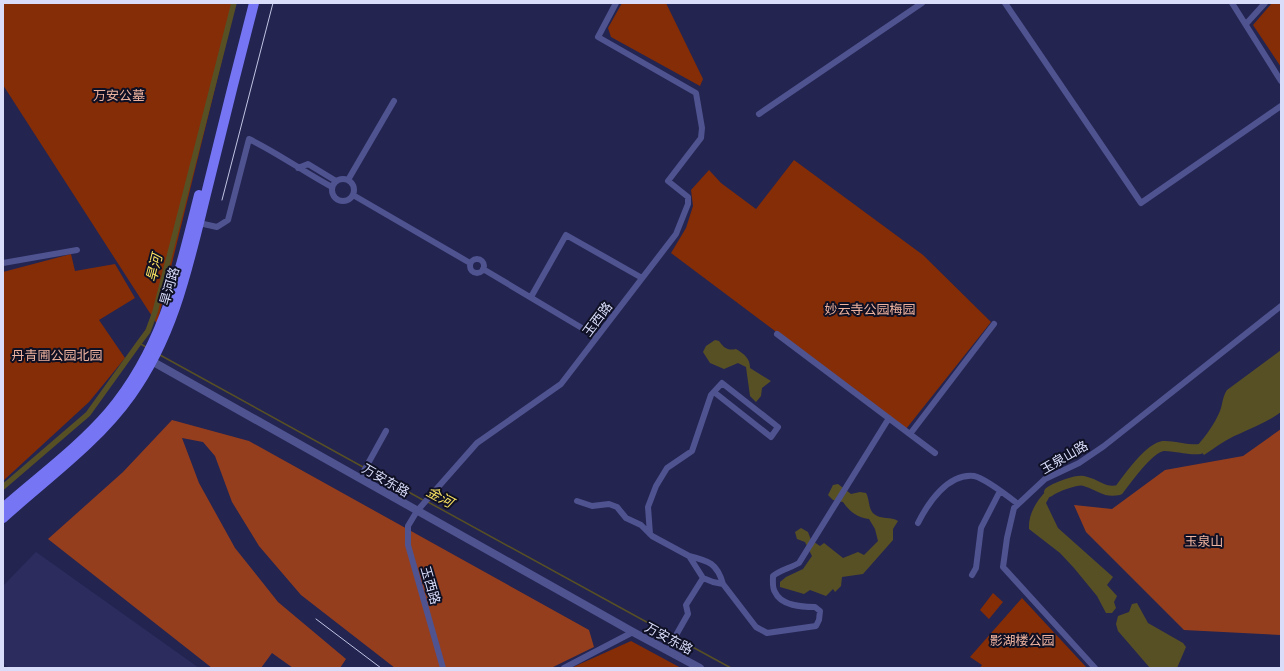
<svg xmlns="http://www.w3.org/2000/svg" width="1284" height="671" viewBox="0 0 1284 671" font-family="Quicksand,'Noto Sans SC',sans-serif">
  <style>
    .built { fill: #2c2c5e }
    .green { fill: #852d07 }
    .forest { fill: #953e1e }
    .water { fill: #585025 }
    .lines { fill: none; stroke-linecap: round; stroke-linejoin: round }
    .stream { stroke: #585025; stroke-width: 1.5 }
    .canal { stroke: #585025; stroke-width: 5.5 }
    .river { stroke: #585025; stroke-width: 10 }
    .minor { stroke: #4f5390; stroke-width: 6 }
    .tertiary { stroke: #4f5390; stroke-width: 8 }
    .primary { stroke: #7676f5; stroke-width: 10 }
    .tram { stroke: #c1c4e3; stroke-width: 1 }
    .labels { text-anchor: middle; stroke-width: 4; stroke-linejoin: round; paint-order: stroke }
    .park-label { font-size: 13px; fill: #eeb39f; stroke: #0f1024 }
    .street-label { font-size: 13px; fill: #d9ddfa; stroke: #0f1024 }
    .water-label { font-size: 14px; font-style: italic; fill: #fae361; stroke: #0f1024 }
  </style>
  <rect width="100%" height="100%" fill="#232450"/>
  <path class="built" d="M 36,552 L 199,668 L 9,668 L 3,663 L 3,586 Z"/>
  <path class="green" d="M 3,3 L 236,3 L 157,324 L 3,85 Z
    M 622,3 L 666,3 L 703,79 L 700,86 L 611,37 L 608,28 Z
    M 1272,3 L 1281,3 L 1281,67 L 1253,25 Z
    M 794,160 L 923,255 L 991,322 L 906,429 L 671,253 L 686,228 L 693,206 L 691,190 L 709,170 L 721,183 L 756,209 Z
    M 71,254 L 75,271 L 115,264 L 135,298 L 99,320 L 125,358 L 89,402 L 3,481 L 3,272 Z
    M 993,593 L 1003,602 L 989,619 L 980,610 Z
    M 1022,598 L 1087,668 L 980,668 L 982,665 L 970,657 Z
    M 631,641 L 681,668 L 571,668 Z"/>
  <path class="forest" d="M 172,420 L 249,441 L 589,630 L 594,647 L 551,668 L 395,668 L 301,595 L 259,546 L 232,502 L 215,456 L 203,442 L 182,438 L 199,483 L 235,548 L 278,602 L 346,659 L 340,668 L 293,668 L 272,653 L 261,668 L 212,668 L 48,539 L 123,472 Z
    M 1281,429 L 1281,635 L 1184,630 L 1086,532 L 1074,505 L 1112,509 L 1165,470 L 1243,456 Z"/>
  <path class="water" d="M 715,340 L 719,341 C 724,348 728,351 736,349 C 744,354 750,358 750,368 L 771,381 L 762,388 L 761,396 L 756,402 L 750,396 L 746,367 L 738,363 L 724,369 L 710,363 L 703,352 L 706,346 Z
    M 1281,350 L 1281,412 C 1268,422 1254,427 1239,434 C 1226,439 1215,448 1204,455 L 1197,446 C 1206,436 1215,423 1220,411 C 1223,403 1222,398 1227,390 Z
    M 838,484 L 851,494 L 860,492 L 866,493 C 870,500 868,509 874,514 C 881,520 891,516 898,521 L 893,529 L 893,540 L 863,574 L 842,577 L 841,586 L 835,592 L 833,589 L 826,596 L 810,590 L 804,594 L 780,587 L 780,582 L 786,577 L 803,569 L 812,556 L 805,542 L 797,539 L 795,532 L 801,528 L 808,532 L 811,540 L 820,546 L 824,543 L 843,558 L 858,552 L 864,555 L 878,541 L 875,529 L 869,519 C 858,518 849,511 843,502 L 833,500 L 828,495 L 833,485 Z
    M 1047,490 L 1051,494 L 1046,503 L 1058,528 L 1113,577 L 1107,585 L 1117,596 L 1114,602 L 1116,608 L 1112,613 L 1106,613 L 1097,596 L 1074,568 L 1060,553 L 1029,529 C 1028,514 1037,500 1047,490 Z
    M 1137,603 L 1148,623 L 1183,643 L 1186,647 L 1177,668 L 1150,668 L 1118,631 L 1116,624 L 1118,616 L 1129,612 L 1132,604 Z"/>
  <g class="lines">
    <path class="stream" d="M 139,343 L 146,347
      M 160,355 L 363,467
      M 367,469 L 423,500
      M 428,502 L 672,636
      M 676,638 L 731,668"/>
    <path class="canal" d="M 3,487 L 88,414 L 139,343 L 148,331 L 155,312 L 234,3"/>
    <path class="river" d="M 1049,492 C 1056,487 1077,479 1084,481 C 1100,485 1102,493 1119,490 C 1127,479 1149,448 1163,446 C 1175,445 1187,451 1200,449"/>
    <path class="minor" d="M 1005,3 L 1141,203 L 1281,106
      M 1232,3 L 1281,81
      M 1246,24 L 1265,3
      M 759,114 L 922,3
      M 298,168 L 308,164 L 336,181
      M332 190a11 11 0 1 1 22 0a11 11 0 1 1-22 0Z
      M 348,180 L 394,101
      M 353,195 L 470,263
      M 199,223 L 217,227 L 228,220 L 249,139 C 278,153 304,172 332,187
      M470 266a7 7 0 1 1 14 0a7 7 0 1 1-14 0Z
      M 3,263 L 77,250
      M 483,269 L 597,337
      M 531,297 L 566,235 L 642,278
      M 777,334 L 935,453
      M 910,434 L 994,324
      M 360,478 L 386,431
      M 577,501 L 592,506 L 609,504 L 617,507 L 626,518 L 641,525 L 652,536 L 689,556
      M 918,523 C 928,503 948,473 974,476 C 984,478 1009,497 1018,504
      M 650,534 L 648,507 L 656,486 L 667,468 L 692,451 L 711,395 L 722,383 L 778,427 L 771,437 L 714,392
      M 972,575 L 976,568 L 981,528 L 1000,491
      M 723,584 L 756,627 L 767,633 L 816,626 L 819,620 L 820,611 L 815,607 C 802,607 781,606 775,592 C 772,588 773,581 773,576 C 780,570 790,568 799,563 L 889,418
      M 667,651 L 688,614 L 686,605 L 703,578 L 713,582 L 723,584 C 717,563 709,561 689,556 L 703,578
      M 443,668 L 408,545 L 408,526 L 417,511 L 477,443 L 561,384 L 676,234 L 688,204 L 688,197 L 668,181 L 701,138 L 702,128 L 696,93 L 598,37 L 616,3
      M 564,668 L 633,632
      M 1095,668 L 1003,567 L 1007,538 L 1014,508 L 1045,479 L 1079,463 L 1104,446 L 1281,306"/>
    <path class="tertiary" d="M 148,359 L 633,632 L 700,668"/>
    <path class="primary" d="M 3,508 C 38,477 78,448 109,412 C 163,348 179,274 199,195
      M 3,518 C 46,479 97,443 131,395 C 175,334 189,262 207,190 C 222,128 238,65 254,3"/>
    <path class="tram" d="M 222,200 L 273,3
      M 316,619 L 381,668"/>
  </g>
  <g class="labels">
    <g class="park-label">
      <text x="119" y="100">万安公墓</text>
      <text x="870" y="314">妙云寺公园梅园</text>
      <text x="57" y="360">丹青圃公园北园</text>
      <text x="1204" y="546">玉泉山</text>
      <text x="1022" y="645">影湖楼公园</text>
    </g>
    <g class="street-label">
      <text transform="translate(169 286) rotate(-74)" y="5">旱河路</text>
      <text transform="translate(597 319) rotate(-53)" y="5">玉西路</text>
      <text transform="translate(1064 457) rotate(-30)" y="5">玉泉山路</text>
      <text transform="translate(386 480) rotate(30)" y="5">万安东路</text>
      <text transform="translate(431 585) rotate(74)" y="5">玉西路</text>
      <text transform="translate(669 638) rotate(28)" y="5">万安东路</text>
    </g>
    <g class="water-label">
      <text transform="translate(154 268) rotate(-76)" y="5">旱河</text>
      <text transform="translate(440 497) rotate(29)" y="5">金河</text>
    </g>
  </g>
  <rect width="1284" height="671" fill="none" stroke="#d9ddfa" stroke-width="8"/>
</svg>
